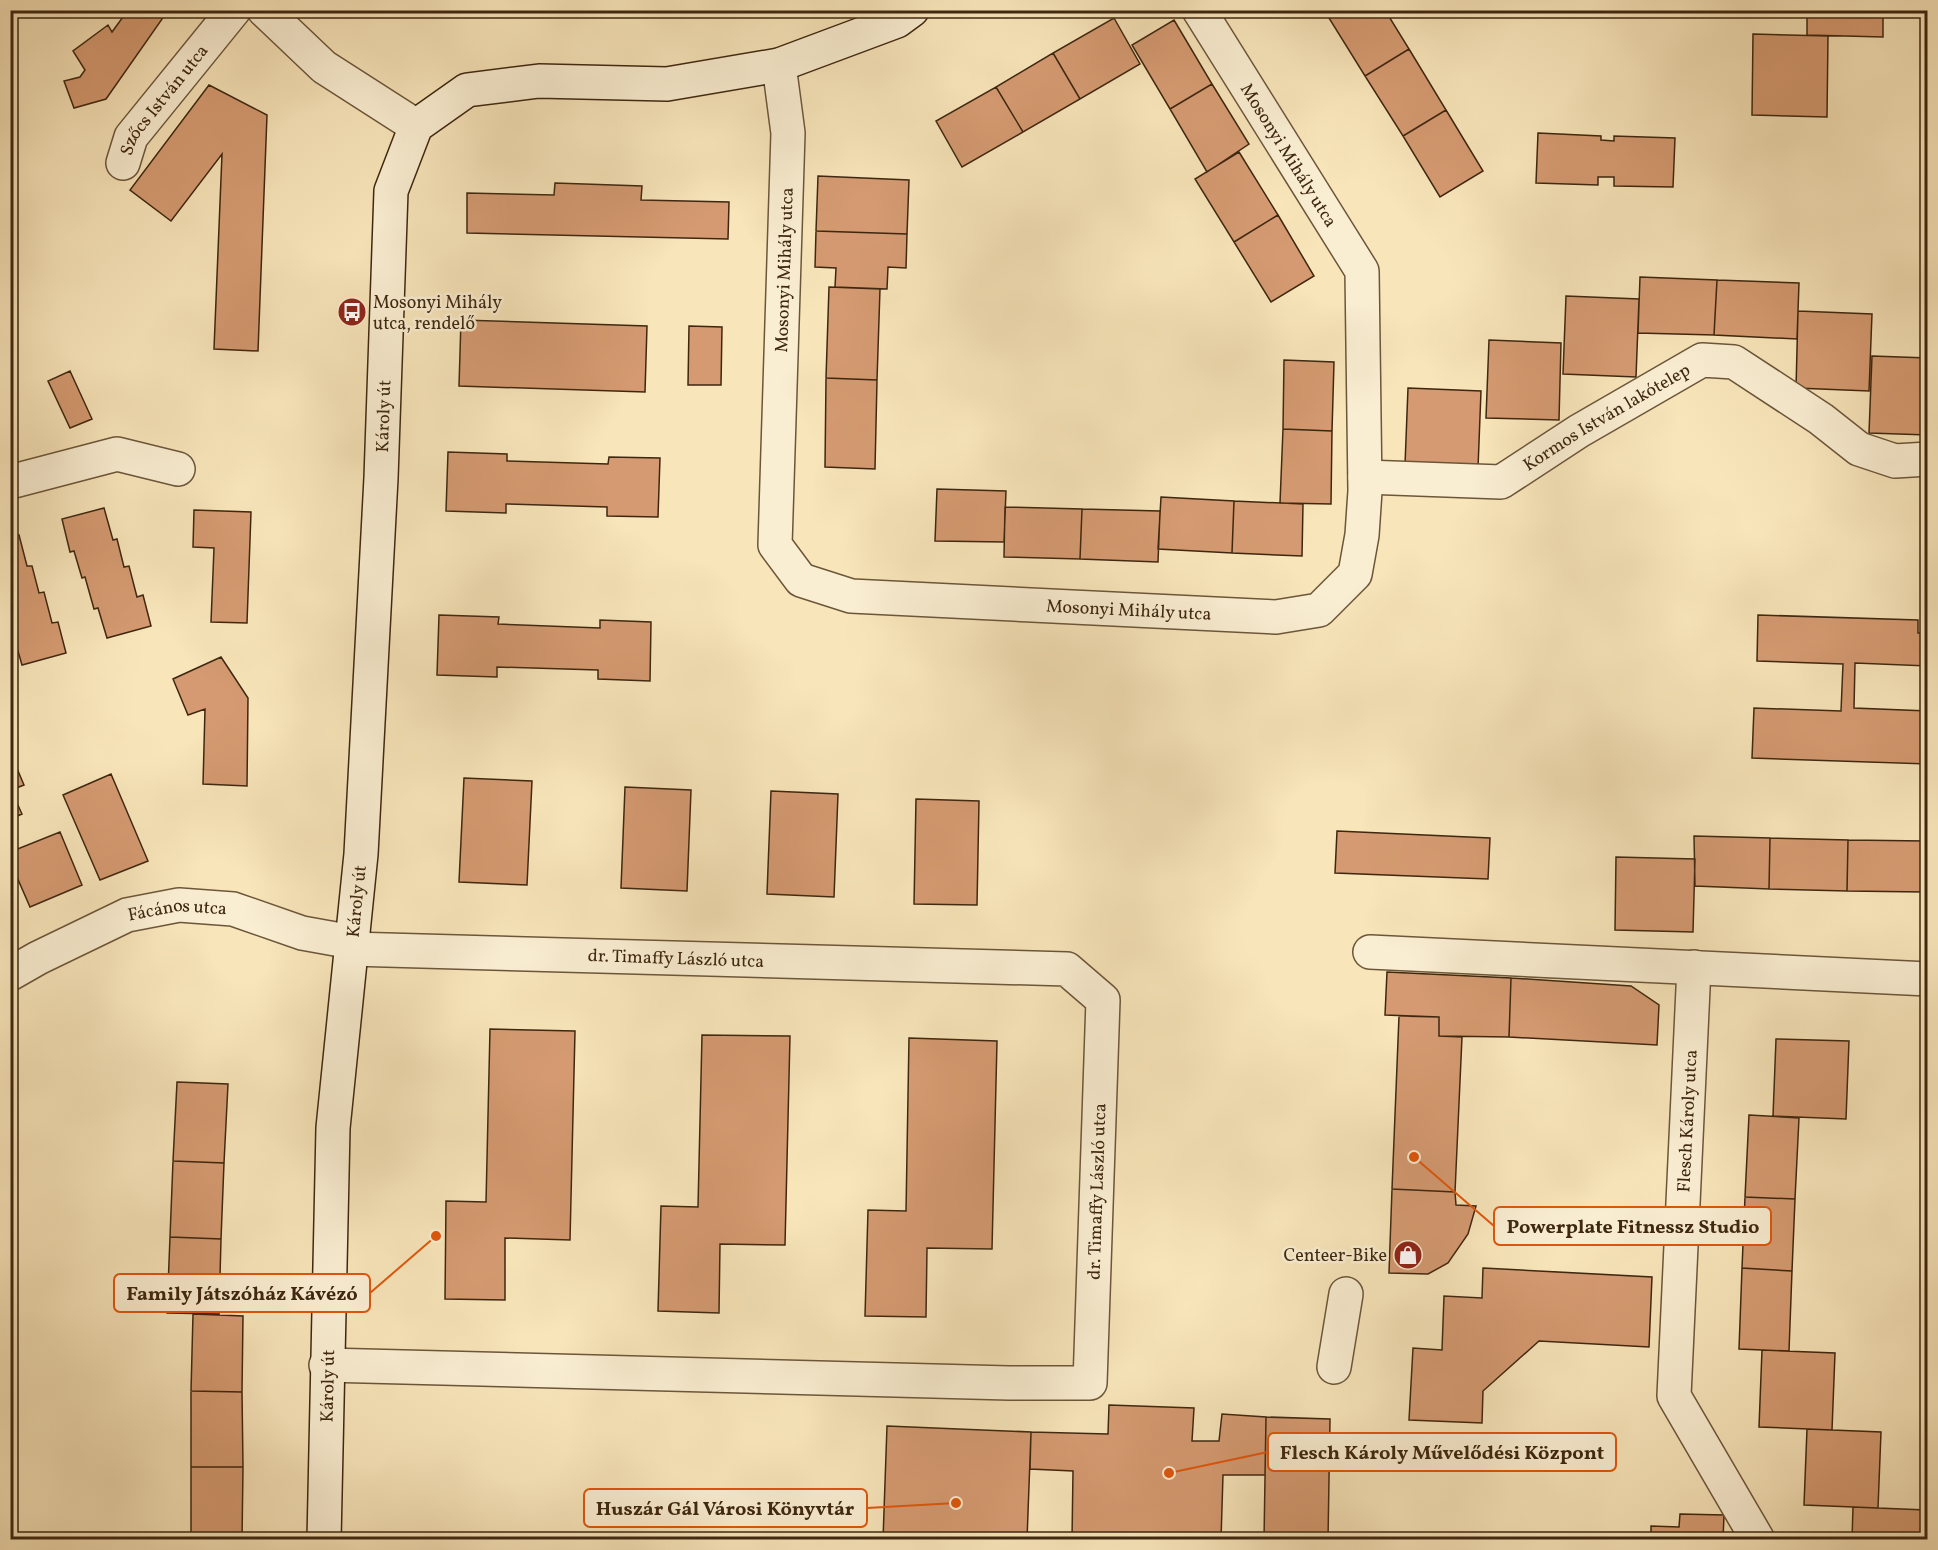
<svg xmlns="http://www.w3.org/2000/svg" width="1938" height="1550" viewBox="0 0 1938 1550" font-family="Vollkorn,serif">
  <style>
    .building { fill: #d59a71; stroke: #3e2710; stroke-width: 1.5 }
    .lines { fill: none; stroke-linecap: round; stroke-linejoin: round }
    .street-casing { stroke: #6c563a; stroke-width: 36 }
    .secondary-casing { stroke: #3e2710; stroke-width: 36 }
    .street { stroke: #faeed2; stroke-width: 33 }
    .secondary { stroke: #faeed2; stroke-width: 33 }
    .labels { text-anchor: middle; stroke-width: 5; stroke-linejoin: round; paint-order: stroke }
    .street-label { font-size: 18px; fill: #3e2710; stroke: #faeed2 }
    .poi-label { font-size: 18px; fill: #3e2710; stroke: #faeed2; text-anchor: start }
    .leader { fill: none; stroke: #e0560c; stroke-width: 2 }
    .callout-dot { fill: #e0560c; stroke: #faeed2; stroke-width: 2 }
    .callout { fill: #faeed2; stroke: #e0560c; stroke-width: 2 }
    .callout-label { font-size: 20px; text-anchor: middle; font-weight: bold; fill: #3e2710 }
  </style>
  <rect width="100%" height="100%" fill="#f8e5ba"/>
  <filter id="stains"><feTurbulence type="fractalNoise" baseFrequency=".00333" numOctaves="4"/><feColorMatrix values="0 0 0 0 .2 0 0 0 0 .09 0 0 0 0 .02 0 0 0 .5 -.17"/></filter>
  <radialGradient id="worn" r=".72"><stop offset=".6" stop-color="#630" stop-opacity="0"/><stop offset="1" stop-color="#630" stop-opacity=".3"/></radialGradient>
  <path class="building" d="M 128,10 L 167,12 L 106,99 L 74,108 L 64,81 L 80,77 L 85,70 L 73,51 L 108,25 L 112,32 Z
    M 1324,10 L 1385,10 L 1409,49 L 1365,76 Z
    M 1807,10 L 1883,10 L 1883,37 L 1807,35 Z
    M 1114,18 L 1140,64 L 1080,99 L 1053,53 Z
    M 1174,20 L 1212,84 L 1170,109 L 1132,45 Z
    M 1753,34 L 1828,36 L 1827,117 L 1752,115 Z
    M 1409,49 L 1446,110 L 1403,136 L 1365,76 Z
    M 1053,53 L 1080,99 L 1023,132 L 996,87 Z
    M 1212,84 L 1249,144 L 1207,172 L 1170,109 Z
    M 209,85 L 267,115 L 258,351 L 214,349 L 222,154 L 171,221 L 130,190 Z
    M 996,87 L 1023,132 L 962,167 L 936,121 Z
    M 1446,110 L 1483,171 L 1440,197 L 1403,136 Z
    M 1538,133 L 1601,136 L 1601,140 L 1614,141 L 1614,136 L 1675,138 L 1673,187 L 1614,186 L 1614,177 L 1598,177 L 1598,185 L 1536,183 Z
    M 1239,152 L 1278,215 L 1234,242 L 1195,179 Z
    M 818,176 L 909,180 L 907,234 L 816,231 Z
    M 555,183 L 642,186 L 641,200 L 729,202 L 728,239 L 467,233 L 467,193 L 554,195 Z
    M 1278,215 L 1314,276 L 1271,302 L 1234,242 Z
    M 816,231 L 907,234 L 906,268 L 888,267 L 887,289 L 835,287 L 836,268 L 815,267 Z
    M 1640,277 L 1717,280 L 1714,335 L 1638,333 Z
    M 1717,280 L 1799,283 L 1797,339 L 1714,335 Z
    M 829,287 L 880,289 L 877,380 L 826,378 Z
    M 1566,296 L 1639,299 L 1636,377 L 1563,374 Z
    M 1798,311 L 1872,314 L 1869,391 L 1796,388 Z
    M 461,320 L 647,326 L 645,392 L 459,386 Z
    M 689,326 L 722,327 L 721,385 L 688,385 Z
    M 1489,340 L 1561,343 L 1559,420 L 1486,418 Z
    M 1872,356 L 1928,358 L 1928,435 L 1869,433 Z
    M 1284,360 L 1334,362 L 1332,431 L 1283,429 Z
    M 70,371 L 92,419 L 70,428 L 48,381 Z
    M 826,378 L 877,380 L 875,469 L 825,467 Z
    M 1408,388 L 1481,391 L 1478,468 L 1405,465 Z
    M 1283,429 L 1332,431 L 1331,504 L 1280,503 Z
    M 448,452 L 507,454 L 507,461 L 608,464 L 609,457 L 660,458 L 658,517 L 607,516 L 607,507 L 506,504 L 506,513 L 446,511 Z
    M 937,489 L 1006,491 L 1004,542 L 935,541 Z
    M 1161,497 L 1234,501 L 1232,553 L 1158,549 Z
    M 1234,501 L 1303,504 L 1302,556 L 1232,553 Z
    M 1005,507 L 1082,509 L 1080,559 L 1004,557 Z
    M 104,508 L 113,540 L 117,539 L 124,567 L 129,566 L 137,597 L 143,595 L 151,626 L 107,638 L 98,608 L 94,609 L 85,577 L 82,578 L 74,551 L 70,552 L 62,519 Z
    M 1082,509 L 1160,511 L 1158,562 L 1080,559 Z
    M 194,510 L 251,512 L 247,623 L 211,622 L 214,548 L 193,547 Z
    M 19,535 L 27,566 L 32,566 L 39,593 L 44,592 L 52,623 L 58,622 L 66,653 L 22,665 L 13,634 L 10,635 L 10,537 Z
    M 439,615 L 499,617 L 498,624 L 600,628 L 600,620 L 651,622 L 650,681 L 598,679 L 598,670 L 497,667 L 497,677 L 437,675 Z
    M 1758,615 L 1918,620 L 1918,633 L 1928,633 L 1928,666 L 1855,663 L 1854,708 L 1928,711 L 1928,764 L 1752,758 L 1754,708 L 1841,711 L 1843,664 L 1757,661 Z
    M 221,657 L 248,698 L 247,786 L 203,784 L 205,709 L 188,715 L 173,679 Z
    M 13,759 L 24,785 L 11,790 L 22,814 L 10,819 L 10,760 Z
    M 111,774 L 148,861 L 100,880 L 63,795 Z
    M 464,778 L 532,781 L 527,885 L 459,882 Z
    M 625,787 L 691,790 L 687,891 L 621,888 Z
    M 771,791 L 838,794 L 834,897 L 767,894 Z
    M 916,799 L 979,801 L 977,905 L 914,904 Z
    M 1337,831 L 1490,838 L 1488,879 L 1335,873 Z
    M 60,832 L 82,885 L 30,907 L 10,861 L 10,852 Z
    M 1694,836 L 1770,838 L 1769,889 L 1695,886 Z
    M 1770,838 L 1848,840 L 1847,891 L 1769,889 Z
    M 1848,840 L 1925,841 L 1924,892 L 1847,891 Z
    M 1616,857 L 1695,859 L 1693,932 L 1615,930 Z
    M 1387,972 L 1511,978 L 1509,1037 L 1439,1036 L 1439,1017 L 1385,1015 Z
    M 1511,978 L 1631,986 L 1659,1005 L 1657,1045 L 1509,1037 Z
    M 1399,1016 L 1439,1017 L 1439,1036 L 1462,1037 L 1455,1192 L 1392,1189 Z
    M 490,1029 L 575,1031 L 570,1240 L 505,1238 L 505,1300 L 445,1299 L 446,1201 L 486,1202 Z
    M 702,1035 L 790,1036 L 785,1245 L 720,1244 L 719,1313 L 658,1311 L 661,1206 L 698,1207 Z
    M 909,1038 L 997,1041 L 992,1249 L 927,1248 L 926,1317 L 865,1316 L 868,1210 L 906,1211 Z
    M 1776,1039 L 1849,1041 L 1846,1119 L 1773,1116 Z
    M 177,1082 L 228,1084 L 224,1163 L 173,1161 Z
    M 1749,1115 L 1799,1118 L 1795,1199 L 1745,1197 Z
    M 173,1161 L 224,1163 L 221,1239 L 170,1237 Z
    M 1392,1189 L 1455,1192 L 1456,1205 L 1476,1206 L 1468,1234 L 1448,1263 L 1428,1274 L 1389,1273 Z
    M 1745,1197 L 1795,1199 L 1792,1271 L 1742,1268 Z
    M 170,1237 L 221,1239 L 219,1314 L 167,1313 Z
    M 1483,1268 L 1652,1277 L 1649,1347 L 1539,1341 L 1483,1391 L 1482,1423 L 1409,1420 L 1413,1348 L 1442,1350 L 1444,1296 L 1482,1298 Z
    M 1742,1268 L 1792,1271 L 1789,1351 L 1739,1349 Z
    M 193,1314 L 243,1316 L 242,1392 L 191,1391 Z
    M 1762,1350 L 1835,1353 L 1832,1430 L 1759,1427 Z
    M 191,1391 L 242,1392 L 243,1467 L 191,1467 Z
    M 1109,1405 L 1194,1408 L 1192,1441 L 1219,1441 L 1222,1414 L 1266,1417 L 1265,1475 L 1223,1475 L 1221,1540 L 1027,1540 L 1027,1537 L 1072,1539 L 1073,1471 L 1030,1469 L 1031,1432 L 1108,1434 Z
    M 1266,1417 L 1330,1419 L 1328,1540 L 1264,1540 Z
    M 887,1426 L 1031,1432 L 1027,1540 L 883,1540 Z
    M 1807,1429 L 1881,1432 L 1878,1508 L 1804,1505 Z
    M 191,1467 L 243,1467 L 242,1540 L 191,1540 Z
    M 1853,1507 L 1926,1510 L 1925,1540 L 1852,1540 Z
    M 1680,1514 L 1724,1515 L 1723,1540 L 1651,1540 L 1651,1526 L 1679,1527 Z"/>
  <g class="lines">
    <g class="street-casing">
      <g id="street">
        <path d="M 264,10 L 324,67 L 416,126"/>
        <path id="s1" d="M 779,65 L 788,133 L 775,545 L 801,580 L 851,596 L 1276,617 L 1319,610 L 1355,574 L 1362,535 L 1365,491 L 1362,271 L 1199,10"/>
        <path id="s2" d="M 123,163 L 131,137 L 234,10"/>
        <path id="s3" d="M 1365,477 L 1501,482 L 1579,431 L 1702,360 L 1734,362 L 1821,419 L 1859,449 L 1895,461 L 1928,459"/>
        <path d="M 10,482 L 117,454 L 178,469"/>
        <path d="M 1370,952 L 1928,979"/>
        <path d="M 1694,967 L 1674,1396 L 1758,1540"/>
        <path id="s4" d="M 10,974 L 38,958 L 127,915 L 179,905 L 233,909 L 302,933 L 352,942"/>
        <path id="s5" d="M 326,1365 L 1009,1383 L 1090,1383 L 1103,1000 L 1067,969 L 351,949"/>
        <path d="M 1334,1367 L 1346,1294"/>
      </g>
    </g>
    <g class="secondary-casing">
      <g id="secondary">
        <path id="s6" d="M 324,1540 L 333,1128 L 361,854 L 381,478 L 391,191 L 416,126 L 467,90 L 539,81 L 667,84 L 779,65 L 897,21 L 912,10"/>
      </g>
    </g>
    <use href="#street" class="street"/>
    <use href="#secondary" class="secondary"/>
  </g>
  <defs>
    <g id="bus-disc" transform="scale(1.5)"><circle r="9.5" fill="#8f2418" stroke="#faeed2"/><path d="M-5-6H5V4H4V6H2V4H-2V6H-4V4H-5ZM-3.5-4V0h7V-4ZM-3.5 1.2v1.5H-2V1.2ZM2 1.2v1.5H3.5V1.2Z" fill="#fff"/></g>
    <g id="shop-disc" transform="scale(1.5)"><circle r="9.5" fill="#8f2418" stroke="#faeed2"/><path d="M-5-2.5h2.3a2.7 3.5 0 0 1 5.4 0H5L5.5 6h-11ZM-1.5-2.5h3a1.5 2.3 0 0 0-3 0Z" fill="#fff"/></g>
  </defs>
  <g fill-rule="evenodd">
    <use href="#bus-disc" x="352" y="312"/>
    <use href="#shop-disc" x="1408" y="1255"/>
  </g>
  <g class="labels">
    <g class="street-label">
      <text dy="6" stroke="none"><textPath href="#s2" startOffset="76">Szőcs István utca</textPath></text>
      <text transform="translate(1289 155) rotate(58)" y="6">Mosonyi Mihály utca</text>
      <text transform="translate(784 270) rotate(-88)" y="6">Mosonyi Mihály utca</text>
      <text dy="6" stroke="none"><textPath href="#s6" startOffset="1126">Károly út</textPath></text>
      <text dy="6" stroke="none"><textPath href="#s3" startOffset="260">Kormos István lakótelep</textPath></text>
      <text dy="6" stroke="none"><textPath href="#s1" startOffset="855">Mosonyi Mihály utca</textPath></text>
      <text dy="6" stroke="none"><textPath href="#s6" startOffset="640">Károly út</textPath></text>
      <text dy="6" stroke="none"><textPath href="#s4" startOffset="182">Fácános utca</textPath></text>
      <text transform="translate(676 958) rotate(2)" y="6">dr. Timaffy László utca</text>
      <text transform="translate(1687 1121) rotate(-87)" y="6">Flesch Károly utca</text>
      <text dy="6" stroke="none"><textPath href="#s5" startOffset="956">dr. Timaffy László utca</textPath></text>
      <text dy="6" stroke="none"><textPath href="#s6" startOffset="154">Károly út</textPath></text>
    </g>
    <g class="poi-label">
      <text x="373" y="308">Mosonyi Mihály<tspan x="373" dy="21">utca, rendelő</tspan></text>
      <text x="1387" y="1261" text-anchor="end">Centeer-Bike</text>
    </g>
  </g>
  <path class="leader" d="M1414 1157L1494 1226M436 1236L370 1293M1169 1473L1268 1452M956 1503L867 1508"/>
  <g class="callout-dot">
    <circle cx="1414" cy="1157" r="6"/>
    <circle cx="436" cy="1236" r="6"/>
    <circle cx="1169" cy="1473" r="6"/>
    <circle cx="956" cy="1503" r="6"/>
  </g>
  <g class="callout">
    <rect x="1494" y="1207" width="277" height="38" rx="6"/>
    <rect x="114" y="1274" width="256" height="38" rx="6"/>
    <rect x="1268" y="1433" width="348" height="38" rx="6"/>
    <rect x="584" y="1489" width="283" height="38" rx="6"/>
  </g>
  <g class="callout-label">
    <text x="1633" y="1233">Powerplate Fitnessz Studio</text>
    <text x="242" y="1300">Family Játszóház Kávézó</text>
    <text x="1442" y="1459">Flesch Károly Művelődési Központ</text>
    <text x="725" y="1515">Huszár Gál Városi Könyvtár</text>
  </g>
  <rect width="1938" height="1550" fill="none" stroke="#f8e5ba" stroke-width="36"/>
  <rect x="12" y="12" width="1914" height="1526" fill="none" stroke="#3e2710" stroke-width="3"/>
  <rect x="18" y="18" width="1902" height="1514" fill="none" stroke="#3e2710" stroke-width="1.5"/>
  <rect width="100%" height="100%" filter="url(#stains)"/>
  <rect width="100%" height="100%" fill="url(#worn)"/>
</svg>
